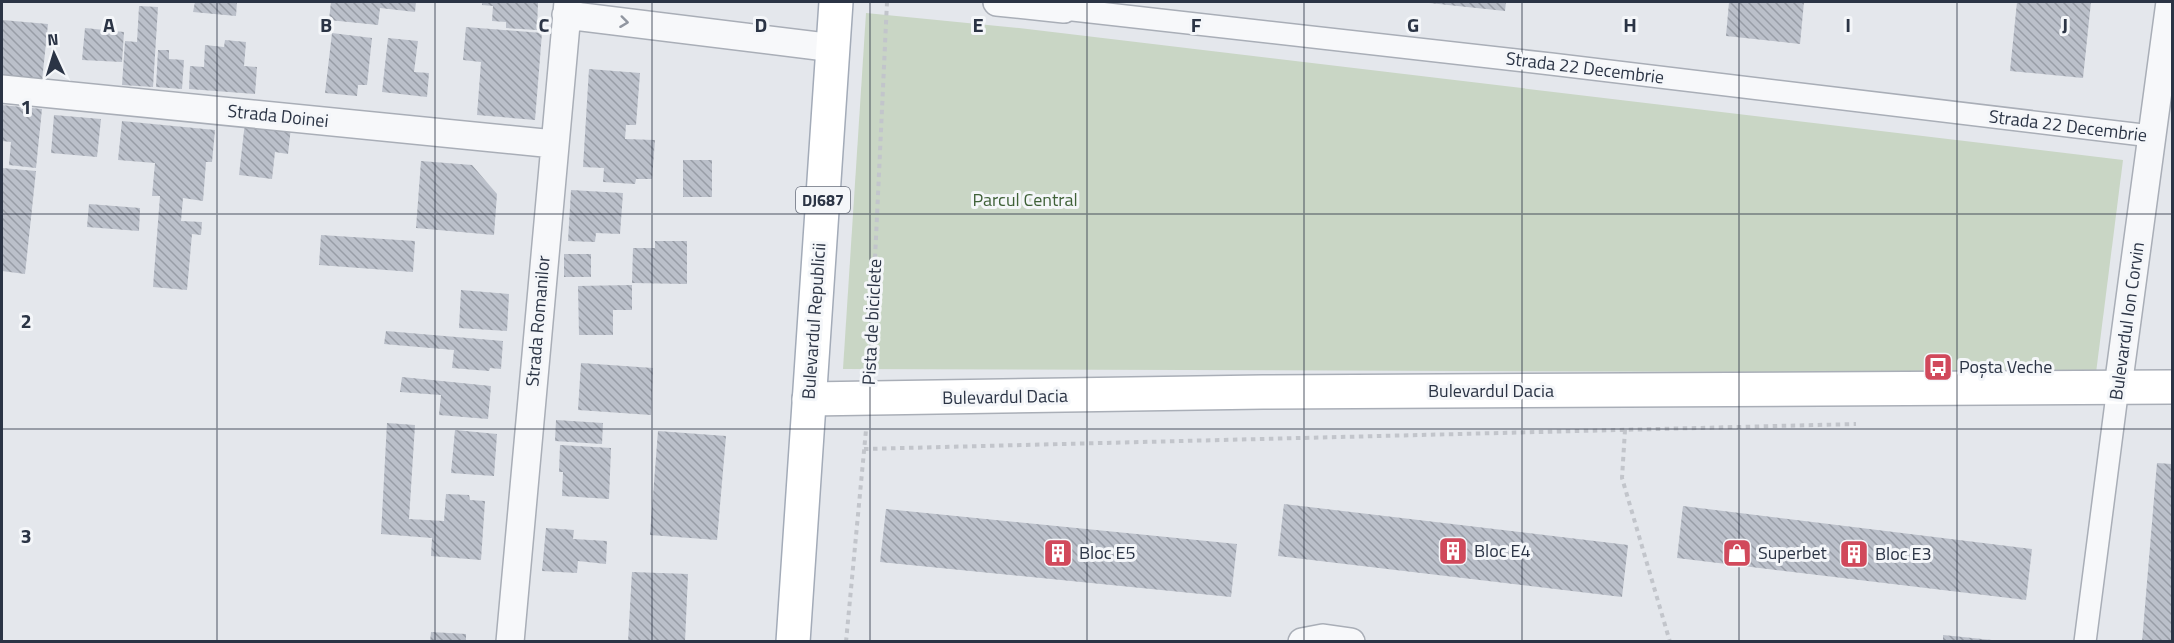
<svg xmlns="http://www.w3.org/2000/svg" width="2174" height="643" viewBox="0 0 2174 643" font-family="'Titillium Web',sans-serif">
  <style>
    .park { fill: #c9d6c5 }
    .building { fill: url(#building-back-hatch) }
    .lines { fill: none; stroke-linecap: round; stroke-linejoin: round }
    .pedestrian-casing { stroke: #a9aeb7; stroke-width: 24 }
    .minor-casing { stroke: #a9aeb7; stroke-width: 30 }
    .secondary-casing { stroke: #a9aeb7; stroke-width: 36 }
    .primary-casing { stroke: #a3abb8; stroke-width: 36 }
    .path { stroke: #c2c5cb; stroke-width: 4; stroke-dasharray: 4.5 4.5; stroke-linecap: butt }
    .pedestrian { stroke: #f7f8fa; stroke-width: 21 }
    .minor { stroke: #f7f8fa; stroke-width: 27 }
    .secondary { stroke: #fff; stroke-width: 33 }
    .primary { stroke: #fff; stroke-width: 33 }
    .oneway { stroke: #9196a0 }
    .grid { fill: none; stroke: #2b3445; stroke-width: 1.5; stroke-opacity: 0.55 }
    .labels { text-anchor: middle; stroke-width: 6; stroke-linejoin: round; paint-order: stroke }
    .shield { fill: #f4f6f9; stroke: #676e7b; stroke-width: 1.5 }
    .shield-label { font-size: 16px; font-weight: bold; fill: #2b3445 }
    .street-label { font-size: 18px; fill: #2b3445; stroke: #f4f6f9 }
    .park-label { font-size: 18px; fill: #3f6138; stroke: #f4f6f9 }
    .poi-label { font-size: 18px; fill: #2b3445; stroke: #f4f6f9; text-anchor: start }
    .grid-label { font-size: 20px; text-anchor: middle; font-weight: bold; fill: #2b3445; stroke: #f4f6f9; stroke-width: 6; stroke-linejoin: round; paint-order: stroke }
  </style>
  <defs>
    <pattern id="building-back-hatch" width="6" height="6" patternUnits="userSpaceOnUse" patternTransform="scale(1.5)"><rect width="6" height="6" fill="#bbc0ca"/><path d="M-1 5l2 2M0 0l6 6M5-1l2 2" fill="none" stroke="#989da6"/></pattern>
  </defs>
  <rect width="100%" height="100%" fill="#e4e7ec"/>
  <path class="park" d="M 866,13 L 1019,28 L 2123,160 L 2096,373 L 843,369 Z"/>
  <path class="building" d="M 195,2 L 237,2 L 236,16 L 193,12 Z
    M 331,2 L 416,2 L 415,12 L 380,8 L 378,25 L 329,20 Z
    M 482,2 L 538,2 L 537,30 L 506,28 L 506,22 L 492,21 L 493,6 L 482,5 Z
    M 1429,2 L 1506,2 L 1505,11 L 1429,3 Z
    M 1729,2 L 1804,2 L 1800,44 L 1726,36 Z
    M 2017,2 L 2091,2 L 2083,78 L 2010,71 Z
    M 139,6 L 158,7 L 153,87 L 122,85 L 125,41 L 137,42 Z
    M 2,20 L 48,24 L 42,81 L 2,78 Z
    M 466,27 L 542,33 L 535,120 L 477,115 L 481,62 L 463,60 Z
    M 85,28 L 124,32 L 122,62 L 82,60 Z
    M 332,33 L 372,38 L 367,85 L 358,85 L 357,96 L 325,93 Z
    M 388,38 L 418,41 L 414,72 L 429,73 L 427,97 L 382,92 Z
    M 225,40 L 246,42 L 244,66 L 257,67 L 255,94 L 189,89 L 190,66 L 204,67 L 205,45 L 224,47 Z
    M 158,50 L 169,50 L 169,59 L 184,60 L 182,89 L 156,87 Z
    M 589,69 L 640,73 L 636,125 L 626,125 L 625,139 L 655,140 L 652,179 L 636,179 L 635,184 L 603,182 L 604,168 L 583,167 Z
    M 2,105 L 42,109 L 36,168 L 9,165 L 11,142 L 2,141 Z
    M 54,115 L 101,119 L 97,157 L 51,153 Z
    M 122,121 L 215,130 L 212,162 L 206,162 L 203,201 L 183,198 L 181,221 L 202,222 L 201,235 L 192,234 L 187,290 L 153,287 L 160,196 L 152,196 L 155,163 L 118,160 Z
    M 245,122 L 291,127 L 288,154 L 275,152 L 272,179 L 239,175 Z
    M 683,160 L 712,160 L 712,197 L 683,197 Z
    M 421,161 L 472,165 L 497,194 L 494,235 L 416,228 Z
    M 2,168 L 36,171 L 25,274 L 2,271 Z
    M 571,190 L 623,193 L 620,234 L 596,233 L 595,242 L 568,241 Z
    M 89,204 L 140,208 L 139,231 L 87,227 Z
    M 321,235 L 415,241 L 413,272 L 319,265 Z
    M 655,241 L 687,241 L 687,284 L 632,283 L 633,248 L 655,248 Z
    M 564,254 L 591,254 L 591,277 L 564,277 Z
    M 632,285 L 632,310 L 613,310 L 613,335 L 579,335 L 578,286 Z
    M 461,290 L 509,294 L 507,331 L 459,328 Z
    M 386,331 L 503,341 L 501,369 L 490,368 L 489,371 L 452,368 L 454,350 L 384,344 Z
    M 581,363 L 653,368 L 651,415 L 578,410 Z
    M 402,377 L 491,386 L 488,419 L 439,415 L 441,395 L 400,392 Z
    M 556,420 L 603,423 L 602,444 L 555,441 Z
    M 387,423 L 415,425 L 409,519 L 444,521 L 446,494 L 469,495 L 470,500 L 485,501 L 481,560 L 431,556 L 432,538 L 381,534 Z
    M 455,430 L 497,434 L 494,476 L 451,473 Z
    M 658,431 L 726,436 L 717,540 L 650,535 Z
    M 560,445 L 611,448 L 609,499 L 562,496 L 563,472 L 559,472 Z
    M 2157,463 L 2172,464 L 2172,642 L 2142,642 Z
    M 1284,504 L 1628,545 L 1622,597 L 1278,556 Z
    M 1683,506 L 2032,549 L 2026,600 L 1677,558 Z
    M 886,509 L 1237,544 L 1231,597 L 880,562 Z
    M 546,528 L 574,530 L 573,539 L 607,541 L 606,564 L 578,561 L 577,573 L 542,571 Z
    M 632,572 L 688,574 L 685,642 L 628,642 Z
    M 431,632 L 466,634 L 466,642 L 430,642 Z
    M 1943,635 L 1992,640 L 1992,642 L 1943,642 Z"/>
  <g class="lines">
    <g class="pedestrian-casing">
      <path id="pedestrian" d="M 1064,9 L 1551,64 L 2151,136
        M 2085,642 L 2118,387"/>
    </g>
    <g class="minor-casing">
      <path id="minor" d="M 997,2 L 1064,9 L 1064,2
        M 566,15 L 834,48
        M 2,89 L 554,144
        M 2118,387 L 2170,2
        M 510,642 L 568,2
        M 1302,642 L 1323,638 L 1351,642"/>
    </g>
    <g class="secondary-casing">
      <path id="secondary" d="M 809,399 L 1263,392 L 2172,387"/>
    </g>
    <g class="primary-casing">
      <path id="primary" d="M 793,642 L 836,2"/>
    </g>
    <path class="path" d="M 870,366 L 887,2
      M 1625,430 L 1622,478 L 1670,642
      M 864,449 L 1856,424
      M 846,642 L 866,430"/>
    <use href="#pedestrian" class="pedestrian"/>
    <use href="#minor" class="minor"/>
    <use href="#secondary" class="secondary"/>
    <use href="#primary" class="primary"/>
  </g>
  <defs><path id="oneway-chevron" d="M-2-3.5L2.5 0L-2 3.5" fill="none" stroke-width="1.6" stroke-linecap="round" stroke-linejoin="round" transform="scale(1.5)"/></defs>
  <use class="oneway" href="#oneway-chevron" transform="translate(624 22) rotate(7)"/>
  <path class="grid" d="M 217,2 L 217,642M 435,2 L 435,642M 652,2 L 652,642M 870,2 L 870,642M 1087,2 L 1087,642M 1304,2 L 1304,642M 1522,2 L 1522,642M 1739,2 L 1739,642M 1957,2 L 1957,642M 2,214 L 2172,214M 2,429 L 2172,429"/>
  <defs>
    <g id="bus-square" transform="scale(1.5)"><rect x="-9" y="-9" width="18" height="18" rx="4" fill="#d1495b" stroke="#f4f6f9"/><path d="M-5-6H5V4H4V6H2V4H-2V6H-4V4H-5ZM-3.5-4V0h7V-4ZM-3.5 1.2v1.5H-2V1.2ZM2 1.2v1.5H3.5V1.2Z" fill="#fff"/></g>
    <g id="building-square" transform="scale(1.5)"><rect x="-9" y="-9" width="18" height="18" rx="4" fill="#d1495b" stroke="#f4f6f9"/><path d="M-4-6H4V6H1V3H-1V6H-4ZM-2.5-4.3h1.7v1.8h-1.7ZM.8-4.3h1.7v1.8H.8ZM-2.5-1h1.7V.8h-1.7ZM.8-1h1.7V.8H.8Z" fill="#fff"/></g>
    <g id="shop-square" transform="scale(1.5)"><rect x="-9" y="-9" width="18" height="18" rx="4" fill="#d1495b" stroke="#f4f6f9"/><path d="M-5-2.5h2.3a2.7 3.5 0 0 1 5.4 0H5L5.5 6h-11ZM-1.5-2.5h3a1.5 2.3 0 0 0-3 0Z" fill="#fff"/></g>
  </defs>
  <g fill-rule="evenodd">
    <use href="#bus-square" x="1938" y="367"/>
    <use href="#building-square" x="1453" y="551"/>
    <use href="#building-square" x="1058" y="553"/>
    <use href="#shop-square" x="1737" y="553"/>
    <use href="#building-square" x="1854" y="554"/>
  </g>
  <g class="labels">
    <rect class="shield" x="796" y="187" width="54" height="26" rx="4.5"/>
    <g class="shield-label">
      <text x="823" y="206">DJ687</text>
    </g>
    <g class="street-label">
      <text transform="translate(1585 68) rotate(7)" y="6">Strada 22 Decembrie</text>
      <text transform="translate(278 116) rotate(6)" y="6">Strada Doinei</text>
      <text transform="translate(2068 126) rotate(7)" y="6">Strada 22 Decembrie</text>
      <text transform="translate(538 321) rotate(-85)" y="6">Strada Romanilor</text>
      <text transform="translate(814 321) rotate(-86)" y="6">Bulevardul Republicii</text>
      <text transform="translate(2127 321) rotate(-82)" y="6">Bulevardul Ion Corvin</text>
      <text transform="translate(872 322) rotate(-87)" y="6">Pista de biciclete</text>
      <text x="1491" y="397">Bulevardul Dacia</text>
      <text transform="translate(1005 397) rotate(-1)" y="6">Bulevardul Dacia</text>
    </g>
    <g class="park-label">
      <text x="1025" y="206">Parcul Central</text>
    </g>
    <g class="poi-label">
      <text x="1959" y="373">Poșta Veche</text>
      <text x="1474" y="557">Bloc E4</text>
      <text x="1079" y="559">Bloc E5</text>
      <text x="1758" y="559">Superbet</text>
      <text x="1875" y="560">Bloc E3</text>
    </g>
  </g>
  <g class="grid-label">
    <text x="109" y="32">A</text>
    <text x="326" y="32">B</text>
    <text x="544" y="32">C</text>
    <text x="761" y="32">D</text>
    <text x="978" y="32">E</text>
    <text x="1196" y="32">F</text>
    <text x="1413" y="32">G</text>
    <text x="1630" y="32">H</text>
    <text x="1848" y="32">I</text>
    <text x="2065" y="32">J</text>
    <text x="26" y="114">1</text>
    <text x="26" y="328">2</text>
    <text x="26" y="543">3</text>
  </g>
  <rect width="2174" height="643" fill="none" stroke="#2b3445" stroke-width="6"/>
  <g transform="translate(54 54) rotate(356)" stroke="#f4f6f9" stroke-width="4.5" paint-order="stroke">
  <path d="M0-4.5L10 22L0 15L-10 22Z" fill="#2b3445"/>
  <text y="-9" font-size="16" font-weight="bold" text-anchor="middle" fill="#2b3445">N</text>
  </g>
</svg>
